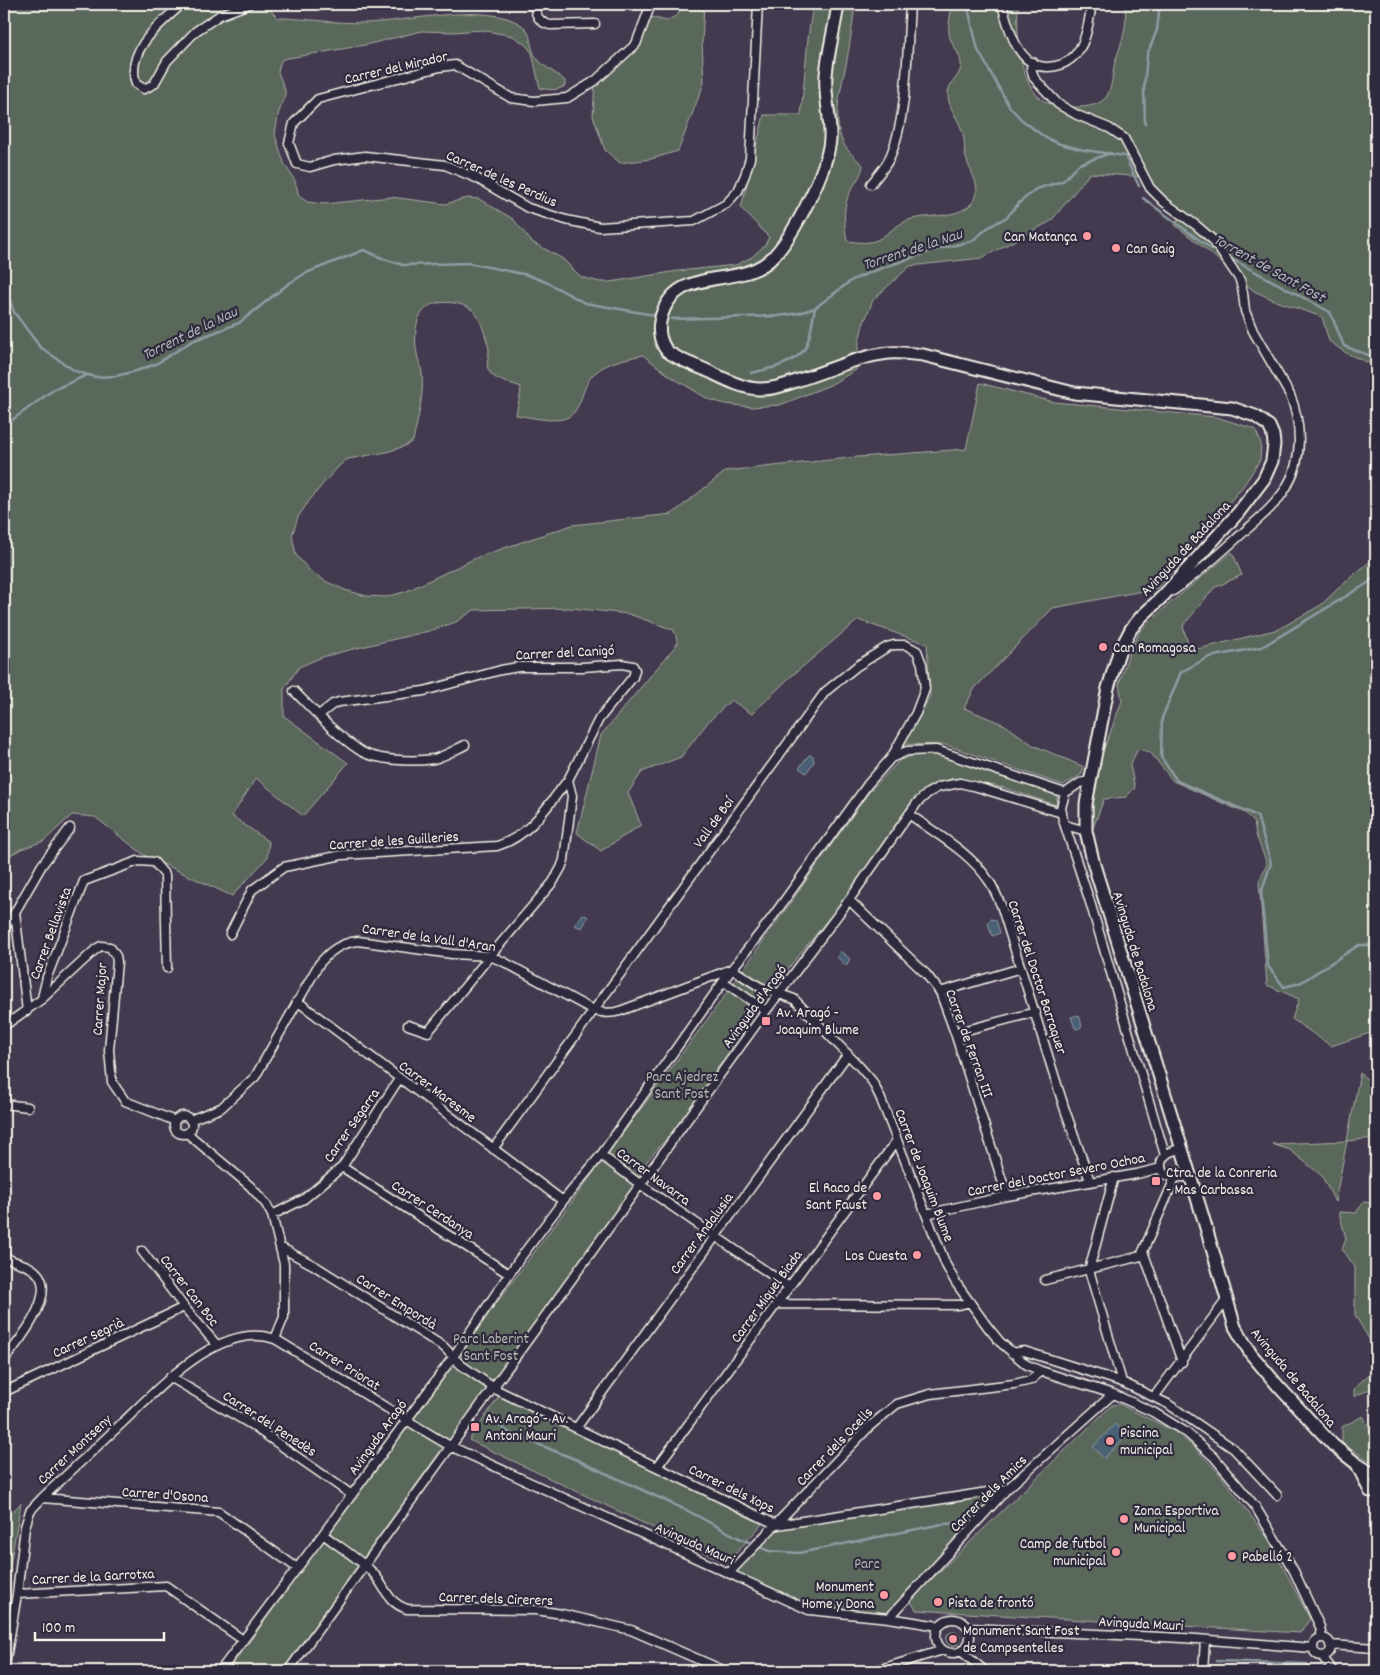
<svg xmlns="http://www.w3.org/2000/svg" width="1380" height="1675" viewBox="0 0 1380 1675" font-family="Dekko,sans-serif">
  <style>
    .green { fill: #5a675c; stroke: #a7aca2 }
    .water { fill: #4a6174; stroke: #8e9ba2 }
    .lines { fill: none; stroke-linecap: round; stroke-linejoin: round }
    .stream { stroke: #8e9ba2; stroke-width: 2.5 }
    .street-casing { stroke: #f4f1e8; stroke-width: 11 }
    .secondary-casing { stroke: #f4f1e8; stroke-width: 15 }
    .street { stroke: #2f2a3d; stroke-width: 8 }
    .secondary { stroke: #2f2a3d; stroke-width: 11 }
    .poi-dot { fill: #ff9aa2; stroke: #2f2a3d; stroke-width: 2 }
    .labels { text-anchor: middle; stroke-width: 4.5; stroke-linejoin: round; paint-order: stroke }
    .street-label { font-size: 15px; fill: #f4f1e8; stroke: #2f2a3d }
    .poi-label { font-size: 15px; fill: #f4f1e8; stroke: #2f2a3d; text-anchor: start }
    .park-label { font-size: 15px; fill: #b6bab0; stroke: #2f2a3d }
    .water-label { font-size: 16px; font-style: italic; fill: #b0b7ba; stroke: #2f2a3d }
  </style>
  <rect width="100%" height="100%" fill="#443a4f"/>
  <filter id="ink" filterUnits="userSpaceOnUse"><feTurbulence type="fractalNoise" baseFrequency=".02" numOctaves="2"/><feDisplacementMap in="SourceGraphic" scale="10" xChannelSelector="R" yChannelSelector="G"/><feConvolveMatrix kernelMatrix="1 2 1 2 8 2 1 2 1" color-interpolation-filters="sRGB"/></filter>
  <g filter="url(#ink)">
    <path class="green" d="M 4,4 L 272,4 L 271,11 L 278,18 L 283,18 C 309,19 336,23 363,23 C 405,23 488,0 523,26 C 533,34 529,47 536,57 C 544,68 556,72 565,81 L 565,86 C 557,91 548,90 540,88 L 532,53 L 526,45 L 513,36 L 481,30 L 453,32 L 422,31 L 365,45 L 283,59 L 280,63 L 278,72 L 285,90 L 285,95 L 278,115 L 275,135 L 284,163 L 295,181 L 299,196 L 307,202 L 325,204 L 391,197 L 445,204 L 468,198 L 479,199 L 513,219 L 532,242 L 563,259 L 581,277 L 600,282 L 610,282 L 678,271 L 736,265 L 752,257 L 765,245 L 769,237 L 741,208 L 764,115 L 801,115 L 808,38 L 813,4 L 855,4 C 853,20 851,37 848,54 C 844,80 832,111 841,138 C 845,150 854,156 863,165 C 862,175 856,181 851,190 C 842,206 844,223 847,241 C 857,242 868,244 877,240 C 889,234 896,224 909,220 C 927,214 957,219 971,204 C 986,189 968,171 965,154 C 964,146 965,137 961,128 C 957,117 947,105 948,93 C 949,82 960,77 961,66 C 962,54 951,46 949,34 C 948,25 951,13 952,4 L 1018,4 C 1017,33 1017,95 1053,105 C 1059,107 1069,107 1076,107 C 1086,107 1100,106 1107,96 C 1113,86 1112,71 1116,59 C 1122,41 1129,23 1124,4 L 1376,4 L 1376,366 L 1346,353 L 1329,341 L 1322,317 L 1276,301 L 1254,291 L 1208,251 L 1175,225 L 1180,216 L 1146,177 L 1090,173 L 1051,221 L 982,258 L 910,266 L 873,300 L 863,325 L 859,341 L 856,370 L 830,385 L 780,405 L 752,407 L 725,404 L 708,399 L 670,376 L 643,355 C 628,358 608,362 596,372 C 580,384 584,411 566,418 C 554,423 529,417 516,415 C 517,405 521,397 521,387 C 510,382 493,382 488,369 C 486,364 489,356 489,350 C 488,343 481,320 476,314 C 469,303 445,300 433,304 C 427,306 420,314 418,320 C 414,333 415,349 419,362 C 420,366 422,369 422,373 C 424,396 418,418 413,441 L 405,446 L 387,452 L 348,459 L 340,465 L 327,479 L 309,501 L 298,517 L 292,536 L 296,555 L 310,571 L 327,582 L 345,590 L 366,596 L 386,597 L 407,591 L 478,557 L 572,525 L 672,514 L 726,471 L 858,457 L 966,449 L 980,383 L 1054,402 L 1216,417 L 1255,429 L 1261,443 L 1260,460 L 1244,485 L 1158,588 L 1053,608 L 975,688 L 964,708 L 1005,725 L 1033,745 L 1084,767 L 1081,775 L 1063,785 L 946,745 L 904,744 L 930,696 L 927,644 L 858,620 L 788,679 L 752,714 L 731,700 L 708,722 L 681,757 L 642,772 L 628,793 L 641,825 L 601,851 L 577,833 L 601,735 L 678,643 L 674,630 L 629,614 L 571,608 L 474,610 L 456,622 L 433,630 L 349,650 L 322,657 L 299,667 L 284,689 L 284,716 L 348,763 L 303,816 L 256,778 L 232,816 L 269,842 L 267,858 L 232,896 L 144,855 L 95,817 L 72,815 L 44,841 L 21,849 L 4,859 Z
      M 682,4 L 704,4 L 702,43 L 704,83 L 678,151 L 651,159 L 620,163 L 605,150 L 593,116 L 595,81 L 637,43 L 647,16 L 666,21 L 678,15 Z
      M 1232,552 L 1242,575 L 1214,588 L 1183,626 L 1190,651 L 1279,629 L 1321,605 L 1347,580 L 1376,557 L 1376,1031 L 1331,1046 L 1292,1019 L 1299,999 L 1267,985 L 1259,881 L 1267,864 L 1256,835 L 1254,822 L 1245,813 L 1173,781 L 1150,752 L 1138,749 L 1130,765 L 1135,788 L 1126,797 L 1104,799 L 1091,833 L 1094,794 L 1102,754 L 1122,701 L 1119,684 L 1129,653 L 1140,631 L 1169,604 Z
      M 920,754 L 938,754 L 1057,795 L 1056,805 L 1005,788 L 953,778 L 926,788 L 907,808 L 846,897 L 774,986 L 680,1123 L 647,1161 L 634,1186 L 475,1409 L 442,1449 L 282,1671 L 228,1671 L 440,1379 L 718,1005 L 869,792 L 900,760 Z
      M 1360,1073 L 1376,1087 L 1376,1140 L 1375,1138 L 1347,1141 L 1335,1202 L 1322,1176 L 1290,1150 L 1272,1144 L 1347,1141 Z
      M 1376,1178 L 1376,1351 L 1355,1315 L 1355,1267 L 1342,1249 L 1346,1239 L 1339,1212 L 1356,1213 L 1363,1202 L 1373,1203 Z
      M 1376,1368 L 1376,1386 L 1354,1397 L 1354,1388 Z
      M 500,1395 L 762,1524 L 727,1563 L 469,1440 Z
      M 1119,1404 L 1174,1431 L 1194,1447 L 1219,1473 L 1269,1540 L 1310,1619 L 1300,1633 L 916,1610 L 910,1600 L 1112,1405 Z
      M 1363,1416 L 1374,1437 L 1376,1437 L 1376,1465 L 1342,1443 L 1342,1427 Z
      M 1007,1489 L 889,1618 L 809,1610 L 729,1573 L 777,1525 Z
      M 21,1503 L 4,1600 L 4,1520 Z
      M946 1639a7 7 0 1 1 14 0a7 7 0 1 1-14 0Z"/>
    <path class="water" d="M 809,755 L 813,756 L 814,762 L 806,773 L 799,768 Z
      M 583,914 L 588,917 L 582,928 L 574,925 Z
      M 991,919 L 996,920 L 1000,933 L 992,936 L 988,923 Z
      M 840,951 L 850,959 L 846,966 L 837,957 Z
      M 1079,1015 L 1082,1026 L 1078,1029 L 1075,1028 L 1071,1017 Z
      M 1115,1424 L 1127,1435 L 1104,1458 L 1093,1447 Z"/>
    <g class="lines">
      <path class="stream" d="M 967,4 L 978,50 L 1009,106 L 1022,120 L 1046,138 L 1060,144 L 1084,150 L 1125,156 L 1139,186
        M 1145,124 L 1144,88 L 1147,55 L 1157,30 L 1160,4
        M 1143,198 L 1210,248 L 1219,253
        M 1228,257 L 1330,312 L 1344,346 L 1376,358
        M 4,269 L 7,293 L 14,312 L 40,347 L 75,371 L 95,377 L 116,376 L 136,371 L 156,364 L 192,341 L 239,323 L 288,284 L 306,273 L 364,250 L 384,259 L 403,265 L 468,263 L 528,275 L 548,283 L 585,303 L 654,315
        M 672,319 L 778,316 L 799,313 L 815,308 L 852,280 L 871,272 L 931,251 L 972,241 L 989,227 L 1007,217 L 1020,202 L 1036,189 L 1063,181 L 1079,164 L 1111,153
        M 751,373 C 768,369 792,365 804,350 C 811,339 812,321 815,308
        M 4,426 L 53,390 L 87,375
        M 1376,574 L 1368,583 L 1262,647 L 1209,657 L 1181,672 L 1162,718 L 1161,757 L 1177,781 L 1257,816 L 1271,863 L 1261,893 L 1268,966 L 1284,987 L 1300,983 L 1359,945 L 1376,945
        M 1376,1214 L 1374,1226 L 1376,1258
        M 491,1420 L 510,1433 L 577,1460 L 688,1511 L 737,1537 L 769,1551 L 799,1553 L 942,1524 L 972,1523
        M 1216,1661 L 1307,1664 L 1313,1671"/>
      <g class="street-casing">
        <path id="street" d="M 182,4 C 160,24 125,50 136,84 L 144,89 L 154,84 L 167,61 L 196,31 L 220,15 L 249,4
          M 534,4 C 536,15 538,22 550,25 L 595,24
          M 651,4 L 636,44 L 595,81 L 567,98 L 534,101 L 511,98 L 455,65 L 440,67 L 318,99 L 294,123 L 289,143 L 297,164 L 310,167 L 334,160 L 365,156 L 445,165 L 476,178 L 528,208 L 566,220 L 600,227 L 694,221 L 726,204 L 738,191 L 745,175 L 750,158 L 758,4
          M 1002,4 C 1009,30 1019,74 1056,66 C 1066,64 1075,57 1080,48 C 1088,35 1089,18 1092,4
          M 1033,62 L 1031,68 L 1034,78 L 1058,104 L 1077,115 L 1109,128 L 1124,138 L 1150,188 L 1164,202 L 1197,226 L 1213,240 L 1240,280 L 1243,293 L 1245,311 L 1253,331 L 1290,395 C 1302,424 1303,461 1286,488 C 1274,508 1252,524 1235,540 C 1215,558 1195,576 1173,591
          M 871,184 C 877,176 885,168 889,159 C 908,119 907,49 910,4
          M 294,691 C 314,711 335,734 359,750 C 375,761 414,762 434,759 C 445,756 455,750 465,745
          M 319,715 L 333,704 L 339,702 L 424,691 L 501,670 L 518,667 L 583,667 L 622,664 L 633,666 L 635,670 L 633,677 L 599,719 L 568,780 L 572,796 L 564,860 L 561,868 L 553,882 L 490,956 L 428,1032 L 408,1025
          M 1065,793 L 1061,808 L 1063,820 L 1090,902 L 1165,1155
          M 909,814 C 936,834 970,852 989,881 C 994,888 997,897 1001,905 L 1064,1107 L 1090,1181
          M 1065,825 L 1086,831
          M 849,900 L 926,974 L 940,992 L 955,1033 L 1007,1196
          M 4,928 L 15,912
          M 230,934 L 252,890 L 284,867 L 342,855 L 497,846 C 530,836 547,806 568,780
          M 732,969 L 760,987 L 794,999 L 859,1066 L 872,1081 L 880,1097 L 946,1265 L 956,1283 L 987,1326 L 1000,1342 L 1027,1365 L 1041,1371 L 1113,1394 L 1153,1412 L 1187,1433 L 1214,1457 L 1255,1506 L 1294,1571 L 1320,1627 L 1322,1638
          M 724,982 L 766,1011
          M 940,992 L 1021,968
          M 42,998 L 47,977 L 84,881 L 138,861 L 154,862 L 165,875 L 167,968
          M 297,1001 L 563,1201
          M 27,1011 L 15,912 L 42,865 L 70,828
          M 4,1026 L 42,999 L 96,949 L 101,946 L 110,947 L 116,956 L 117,962 L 109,1050 L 112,1082 L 125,1101 L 175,1121
          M 955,1033 L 1036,1012
          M 4,1104 L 28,1107
          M174 1125a9 9 0 1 1 18 0a9 9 0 1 1-18 0Z
          M 190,1120 L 221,1108 L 255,1077 L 319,964 C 330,951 340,943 358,941 L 452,954 L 490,956 L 504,962 L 593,1010 C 603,1013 610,1014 620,1011 L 732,969
          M 187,1133 L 250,1186 L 266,1204 L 272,1215 L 284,1264 L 284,1317 L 275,1339
          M 493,1149 L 825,692 L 857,666 L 887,647 L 894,645 L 906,645 L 917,651 L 922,664 L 925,689 L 916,713 L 891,758
          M 1181,1149 C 1176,1150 1170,1151 1166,1155 C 1163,1157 1161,1161 1161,1165 C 1160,1180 1180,1178 1190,1176
          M 601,1155 L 641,1185 L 789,1287
          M 342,1167 L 509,1274
          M 1114,1177 L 1089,1270 L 1122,1382
          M 926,1214 L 1007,1196 L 1137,1174 L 1161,1168
          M 272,1215 L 304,1199 L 342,1167 L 399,1079
          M 280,1247 L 315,1266 L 444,1347 L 461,1365 L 497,1390 L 777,1525 L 1007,1489
          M 142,1251 L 184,1307 L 217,1345
          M 1143,1251 L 1182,1362
          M 4,1256 C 14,1264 30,1263 38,1274 C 56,1296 18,1343 4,1360
          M 1045,1280 L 1141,1256 L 1175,1178
          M 778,1304 L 959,1305 L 970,1302
          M 1012,1353 L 1024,1351 L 1122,1382 L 1168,1404 L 1234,1449 L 1277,1495
          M 170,1377 L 250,1424 L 352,1495
          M 4,1392 L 184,1307
          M 1154,1397 L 1227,1299
          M 577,1427 L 848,1054
          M 657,1467 L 897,1140
          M 42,1498 L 219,1512 L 297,1568
          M 323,1534 C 338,1546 356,1557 370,1570 C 386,1584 384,1601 407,1609 L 536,1610 L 562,1614 L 631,1630 L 725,1671
          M 729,1573 L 870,1426 L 897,1404 L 930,1394 L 1014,1384 L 1031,1380 L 1041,1371
          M 17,1594 L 166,1586 L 243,1640
          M 889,1618 L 1007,1489 L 1113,1394
          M936 1636a17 17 0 1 1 34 0a17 17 0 1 1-34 0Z
          M 968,1628 L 1183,1638 L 1313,1648
          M1313 1647a9 9 0 1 1 18 0a9 9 0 1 1-18 0Z
          M 1330,1645 L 1376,1648
          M 962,1652 L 985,1671
          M 1322,1656 L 1333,1671
          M 4,1671 L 17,1594 L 25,1527 L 30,1511 L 42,1498 C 68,1474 94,1449 120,1425 C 157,1390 219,1320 275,1339 C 334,1374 391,1412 450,1446 L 809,1610 L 889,1618 L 939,1626
          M 220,1671 L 323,1534 L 453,1357 L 518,1261 L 563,1201 L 601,1155 L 732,969 L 771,919 L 868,784 L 891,758 L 907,751 L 936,750 L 1065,793 L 1080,783 L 1089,781
          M 288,1671 L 766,1011 L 849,900 L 917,803 L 928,793 L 939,787 L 960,783 L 977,787 L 1062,813
          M 874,1671 L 943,1650
          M 1203,1671 L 1205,1640"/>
      </g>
      <g class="secondary-casing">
        <path id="secondary" d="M 838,4 C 835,27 828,51 826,75 C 824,96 831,117 830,139 C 828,169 794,235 773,257 C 740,292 672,261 660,322 C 658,332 661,344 667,351 C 678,360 695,365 708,371 C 723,378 741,388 758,389 C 773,390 787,384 802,379 C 830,370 859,356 889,353 C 900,352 911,354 923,355 L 1074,393 L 1232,408 L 1255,416 L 1269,426 L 1273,435 L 1274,444 L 1272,461 L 1264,479 L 1238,513 L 1164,595 L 1140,618 L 1131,629 L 1119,652 L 1108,688 L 1086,804 L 1086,831 L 1094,865 L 1202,1214 L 1235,1327 L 1251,1354 L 1279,1387 L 1333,1445 L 1357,1464 L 1376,1476
          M 1357,1464 L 1370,1491"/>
      </g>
      <use href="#street" class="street"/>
      <use href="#secondary" class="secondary"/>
    </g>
  </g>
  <g class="poi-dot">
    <circle cx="1087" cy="236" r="5"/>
    <circle cx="1116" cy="248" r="5"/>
    <circle cx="1103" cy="647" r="5"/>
    <rect x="761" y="1016" width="10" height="10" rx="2.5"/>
    <rect x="1151" y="1176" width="10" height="10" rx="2.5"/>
    <circle cx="877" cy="1196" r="5"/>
    <circle cx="917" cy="1255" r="5"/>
    <rect x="470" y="1422" width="10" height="10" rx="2.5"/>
    <circle cx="1110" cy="1441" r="5"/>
    <circle cx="1124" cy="1519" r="5"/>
    <circle cx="1116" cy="1552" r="5"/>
    <circle cx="1232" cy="1556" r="5"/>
    <circle cx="884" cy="1595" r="5"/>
    <circle cx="938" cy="1602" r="5"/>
    <circle cx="953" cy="1639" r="5"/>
  </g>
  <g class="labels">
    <g class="street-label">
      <text transform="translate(396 67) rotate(-13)" y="5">Carrer del Mirador</text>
      <text transform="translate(502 178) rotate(24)" y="5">Carrer de les Perdius</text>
      <text transform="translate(1185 548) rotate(-47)" y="5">Avinguda de Badalona</text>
      <text transform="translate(565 652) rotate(-3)" y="5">Carrer del Canigó</text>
      <text transform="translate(713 822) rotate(-54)" y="5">Vall de Boí</text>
      <text transform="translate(394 840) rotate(-4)" y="5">Carrer de les Guilleries</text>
      <text transform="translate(50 933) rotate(-70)" y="5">Carrer Bellavista</text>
      <text transform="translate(429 937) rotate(8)" y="5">Carrer de la Vall d'Aran</text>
      <text transform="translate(1136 951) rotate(73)" y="5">Avinguda de Badalona</text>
      <text transform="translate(1038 977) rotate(72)" y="5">Carrer del Doctor Barraquer</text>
      <text transform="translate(99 999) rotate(-86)" y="5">Carrer Major</text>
      <text transform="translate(754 1006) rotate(-54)" y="5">Avinguda d'Aragó</text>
      <text transform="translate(970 1043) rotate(70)" y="5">Carrer de Ferran III</text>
      <text transform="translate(438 1091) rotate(37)" y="5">Carrer Maresme</text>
      <text transform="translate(351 1125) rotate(-55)" y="5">Carrer Segarra</text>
      <text transform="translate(1056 1174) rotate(-11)" y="5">Carrer del Doctor Severo Ochoa</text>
      <text transform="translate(925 1175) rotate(69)" y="5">Carrer de Joaquim Blume</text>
      <text transform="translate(654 1176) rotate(36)" y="5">Carrer Navarra</text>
      <text transform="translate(433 1209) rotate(33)" y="5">Carrer Cerdanya</text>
      <text transform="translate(701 1233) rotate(-54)" y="5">Carrer Andalusia</text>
      <text transform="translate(190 1290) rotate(52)" y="5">Carrer Can Boc</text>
      <text transform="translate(766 1296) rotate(-54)" y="5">Carrer Miquel Biada</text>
      <text transform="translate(397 1301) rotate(32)" y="5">Carrer Empordà</text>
      <text transform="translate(88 1337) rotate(-25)" y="5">Carrer Segrià</text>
      <text transform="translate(345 1365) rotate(32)" y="5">Carrer Priorat</text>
      <text transform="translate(1294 1377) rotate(50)" y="5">Avinguda de Badalona</text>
      <text transform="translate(270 1423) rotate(33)" y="5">Carrer del Penedès</text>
      <text transform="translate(377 1437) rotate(-54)" y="5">Avinguda Aragó</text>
      <text transform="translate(834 1446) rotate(-46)" y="5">Carrer dels Ocells</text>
      <text transform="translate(74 1449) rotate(-43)" y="5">Carrer Montseny</text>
      <text transform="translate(732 1488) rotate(26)" y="5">Carrer dels Xops</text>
      <text transform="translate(988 1493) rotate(-45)" y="5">Carrer dels Amics</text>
      <text transform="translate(165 1494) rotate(4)" y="5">Carrer d'Osona</text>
      <text transform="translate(695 1543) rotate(24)" y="5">Avinguda Mauri</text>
      <text transform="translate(93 1576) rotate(-3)" y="5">Carrer de la Garrotxa</text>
      <text transform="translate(496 1598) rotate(2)" y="5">Carrer dels Cirerers</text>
      <text transform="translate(1141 1623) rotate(3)" y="5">Avinguda Mauri</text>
    </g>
    <g class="poi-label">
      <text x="1077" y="241" text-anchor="end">Can Matança</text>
      <text x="1126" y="253">Can Gaig</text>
      <text x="1113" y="652">Can Romagosa</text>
      <text x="776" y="1017">Av. Aragó -<tspan x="776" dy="17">Joaquim Blume</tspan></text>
      <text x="1166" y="1177">Ctra. de la Conreria<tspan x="1166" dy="17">- Mas Carbassa</tspan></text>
      <text x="867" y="1192" text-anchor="end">El Raco de<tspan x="867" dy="17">Sant Faust</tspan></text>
      <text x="907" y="1260" text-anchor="end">Los Cuesta</text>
      <text x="485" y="1423">Av. Aragó - Av.<tspan x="485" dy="17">Antoni Mauri</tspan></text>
      <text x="1120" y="1437">Piscina<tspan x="1120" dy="17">municipal</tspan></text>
      <text x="1134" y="1515">Zona Esportiva<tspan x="1134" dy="17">Municipal</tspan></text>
      <text x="1106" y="1548" text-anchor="end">Camp de futbol<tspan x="1106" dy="17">municipal</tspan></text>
      <text x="1242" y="1561">Pabelló 2</text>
      <text x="874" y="1591" text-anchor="end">Monument<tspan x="874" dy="17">Home y Dona</tspan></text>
      <text x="948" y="1607">Pista de frontó</text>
      <text x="963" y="1635">Monument Sant Fost<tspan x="963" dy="17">de Campsentelles</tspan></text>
    </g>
    <g class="park-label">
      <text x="682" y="1081">Parc Ajedrez<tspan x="682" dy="17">Sant Fost</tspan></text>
      <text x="491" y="1343">Parc Laberint<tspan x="491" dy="17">Sant Fost</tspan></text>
      <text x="867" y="1568">Parc</text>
    </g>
    <g class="water-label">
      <text transform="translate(912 248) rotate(-18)" y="6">Torrent de la Nau</text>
      <text transform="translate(1270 267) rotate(29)" y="6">Torrent de Sant Fost</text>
      <text transform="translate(189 332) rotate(-26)" y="6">Torrent de la Nau</text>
    </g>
  </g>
  <rect width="1380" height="1675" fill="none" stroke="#2f2a3d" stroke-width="20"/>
  <rect x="10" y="10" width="1360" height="1655" fill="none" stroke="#f4f1e8" stroke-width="2" filter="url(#ink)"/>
  <path d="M35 1632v8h129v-8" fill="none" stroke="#f4f1e8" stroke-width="2.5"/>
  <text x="42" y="1632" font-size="15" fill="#f4f1e8" stroke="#2f2a3d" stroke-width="4" paint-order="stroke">100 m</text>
</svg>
